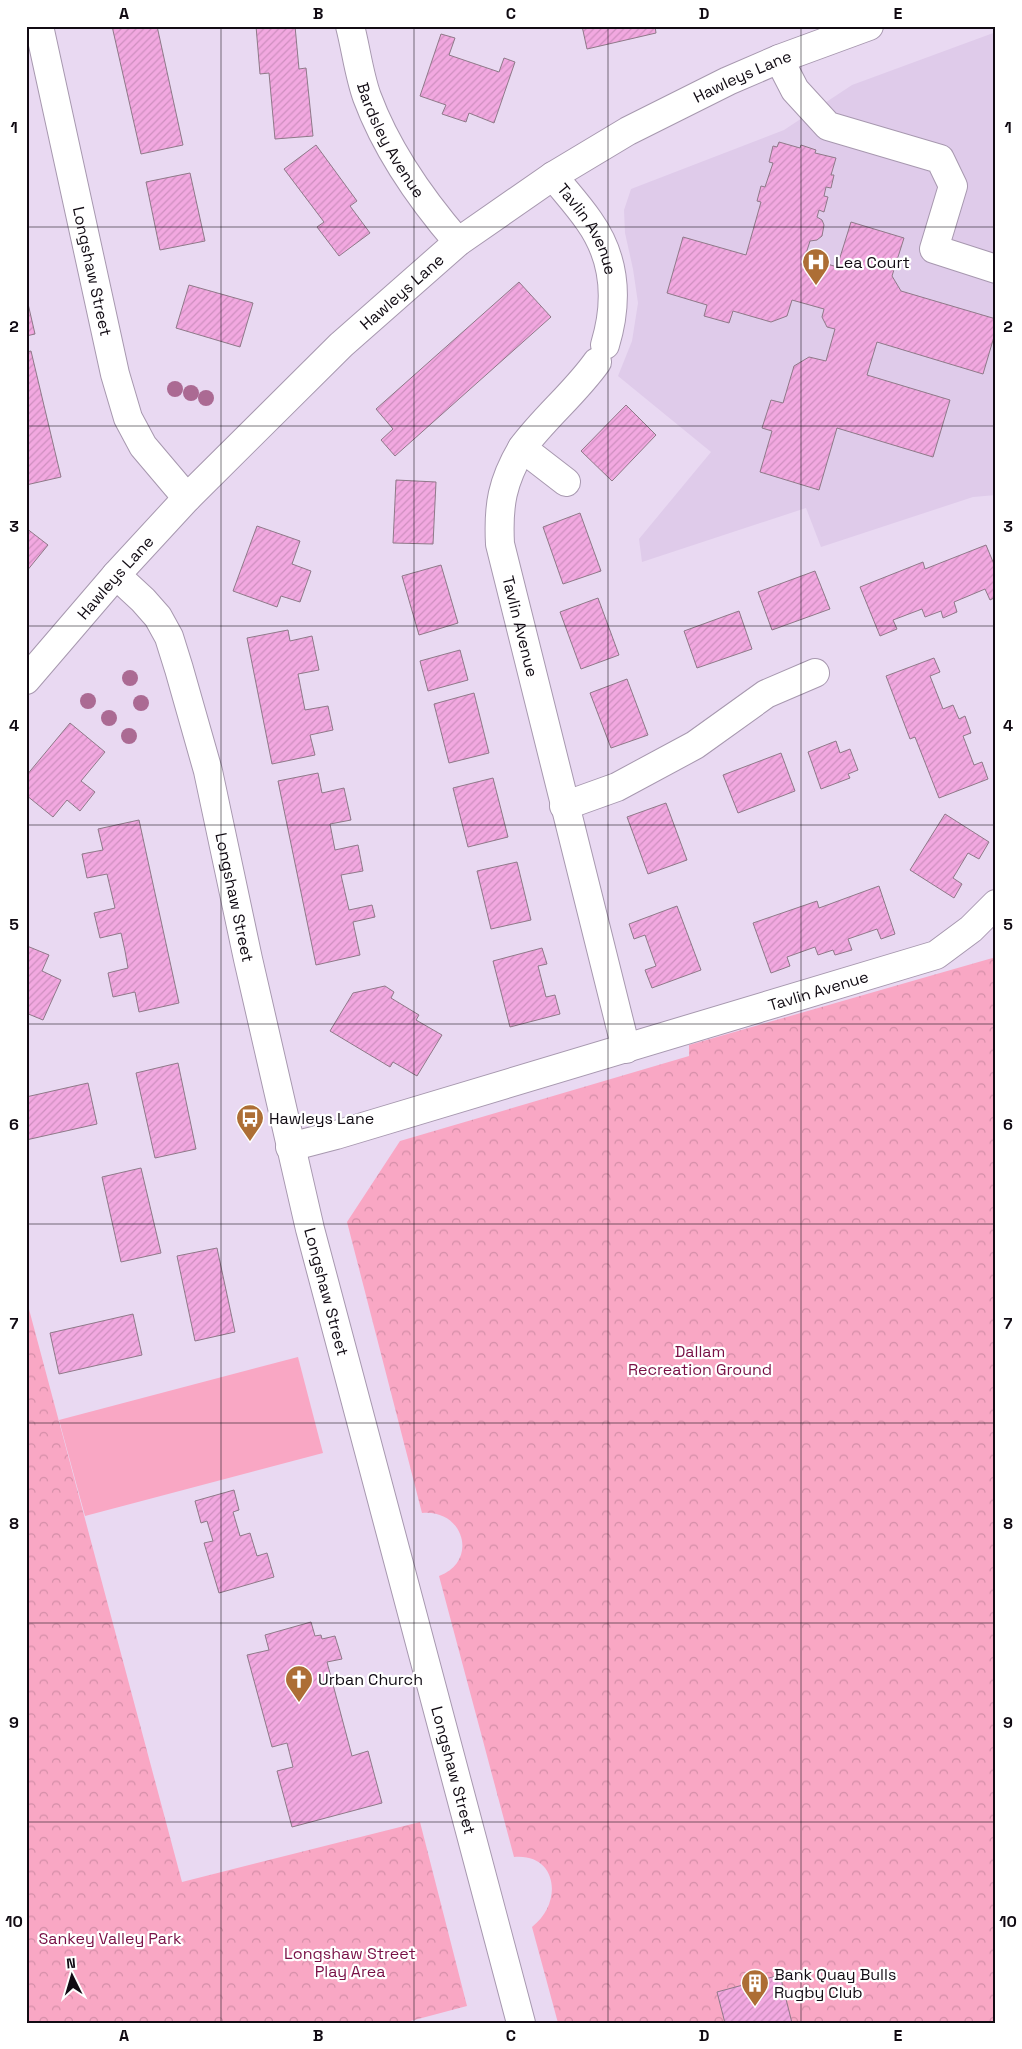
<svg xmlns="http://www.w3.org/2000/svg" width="1022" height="2049" viewBox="0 0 1022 2049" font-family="'Space Grotesk',sans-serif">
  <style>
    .built { fill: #dfcbea }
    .grass { fill: #f9a7c4 }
    .park { fill: url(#park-crowns) }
    .building { fill: url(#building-hatch); stroke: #8f7989 }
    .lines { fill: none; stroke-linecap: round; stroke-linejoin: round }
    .minor-casing { stroke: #a798af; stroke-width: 30 }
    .minor { stroke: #fff; stroke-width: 28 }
    .tree { fill: #ab6a93 }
    .grid { fill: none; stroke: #110b13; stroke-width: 1; stroke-opacity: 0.55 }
    .labels { text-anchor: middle; stroke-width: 4.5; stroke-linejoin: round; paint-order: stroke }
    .street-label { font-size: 16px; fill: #110b13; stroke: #fff }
    .poi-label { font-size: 16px; fill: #110b13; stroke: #fff; text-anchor: start }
    .park-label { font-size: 16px; fill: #780f45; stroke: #fff }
    .neatline { fill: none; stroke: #110b13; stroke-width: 2 }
    .grid-label { font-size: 16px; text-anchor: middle; font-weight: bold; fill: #110b13 }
  </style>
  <defs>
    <pattern id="park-crowns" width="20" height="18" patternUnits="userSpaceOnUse" patternTransform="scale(1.25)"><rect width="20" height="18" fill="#f9a7c4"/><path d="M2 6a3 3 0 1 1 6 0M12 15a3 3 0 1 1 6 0" fill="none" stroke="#d48ea8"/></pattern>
    <pattern id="building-hatch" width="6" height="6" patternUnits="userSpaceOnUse" patternTransform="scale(1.25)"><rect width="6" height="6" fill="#f2a8e0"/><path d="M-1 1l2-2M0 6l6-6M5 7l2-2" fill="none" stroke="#ce8fbf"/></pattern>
  </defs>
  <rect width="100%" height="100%" fill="#e9d9f2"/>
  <path class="built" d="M 996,32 L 996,495 L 973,497 L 821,547 L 806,508 L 642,562 L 639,539 L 711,452 L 618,376 L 632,341 L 638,303 L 633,269 L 625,233 L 624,210 L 631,189 L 784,130 L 852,85 Z"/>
  <path class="grass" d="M 298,1357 L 323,1453 L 85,1516 L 59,1420 Z"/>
  <path class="park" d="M 996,957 L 996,2023 L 558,2023 L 532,1927 C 564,1902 557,1853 514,1857 L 439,1576 C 479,1561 464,1509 422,1513 L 347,1222 L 400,1141 L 689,1056 L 689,1045 Z
    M 26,1298 L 182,1882 L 420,1822 L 467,2006 L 403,2023 L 26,2023 Z"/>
  <path class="building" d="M 112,26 L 157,26 L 183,145 L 141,154 Z
    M 256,26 L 295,26 L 299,69 L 306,68 L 313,136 L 275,139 L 269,73 L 260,74 Z
    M 582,26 L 655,26 L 656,33 L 587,49 Z
    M 441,34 L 455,38 L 449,55 L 499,72 L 504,58 L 515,62 L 494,123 L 469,113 L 466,122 L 442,114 L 446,105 L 420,96 Z
    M 779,142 L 800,148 L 801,145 L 816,150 L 815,153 L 836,158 L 831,175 L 834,175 L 831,188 L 826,187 L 824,196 L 828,197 L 824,212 L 819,210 L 817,217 L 822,220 L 824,225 L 822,236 L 817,240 L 810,241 L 805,257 L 837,267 L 851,222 L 904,238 L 892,276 L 901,291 L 996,319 L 996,330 L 983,374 L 877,342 L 867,375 L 950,400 L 933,457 L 837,428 L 819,490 L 760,472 L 772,431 L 762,428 L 771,400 L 783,403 L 794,366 L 809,357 L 826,361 L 835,329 L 827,327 L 822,317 L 824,309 L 792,300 L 787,316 L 771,322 L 733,311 L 729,323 L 704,316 L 707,305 L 667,293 L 683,237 L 746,255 L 761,202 L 757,201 L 761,186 L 765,187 L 773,163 L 769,162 L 773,146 L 777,147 Z
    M 316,145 L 357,201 L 350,206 L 370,233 L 339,256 L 317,227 L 324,222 L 284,169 Z
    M 190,173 L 205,241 L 160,250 L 146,182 Z
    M 519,282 L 551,317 L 395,456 L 381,440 L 393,429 L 376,409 Z
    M 189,285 L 253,303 L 240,347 L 176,328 Z
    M 26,295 L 35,334 L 26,336 Z
    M 31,351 L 61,477 L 26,485 L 26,352 Z
    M 626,405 L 656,435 L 612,481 L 581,451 Z
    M 396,480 L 436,482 L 433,544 L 393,543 Z
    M 580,513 L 601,571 L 563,584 L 543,527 Z
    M 257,526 L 300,541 L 292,564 L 311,571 L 300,602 L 281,596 L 277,607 L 233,591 Z
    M 26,528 L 48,545 L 26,572 Z
    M 986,545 L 996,569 L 996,597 L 990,600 L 985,589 L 954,602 L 957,612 L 943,618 L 941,611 L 925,617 L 922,609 L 893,620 L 897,629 L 880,636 L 860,587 L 923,562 L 925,569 Z
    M 441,565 L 458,623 L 419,635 L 402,576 Z
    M 815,571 L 830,609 L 772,630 L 758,592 Z
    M 598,598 L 619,655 L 581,669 L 560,612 Z
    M 739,611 L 752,649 L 697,668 L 684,631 Z
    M 288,630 L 290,641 L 312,636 L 319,670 L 298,674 L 305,710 L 328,706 L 333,730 L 310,735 L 315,755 L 272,764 L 247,638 Z
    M 460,650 L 468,680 L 428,691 L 420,661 Z
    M 934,658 L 940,672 L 930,676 L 943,709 L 953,705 L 959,719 L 965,716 L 971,733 L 963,736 L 974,765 L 982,762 L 988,779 L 939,798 L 915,737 L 910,739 L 886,676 Z
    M 627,679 L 648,735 L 611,748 L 590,693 Z
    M 474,693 L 489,753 L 449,763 L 434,704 Z
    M 70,723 L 105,752 L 81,781 L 95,792 L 80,811 L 67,800 L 53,817 L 26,795 L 26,776 Z
    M 836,741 L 840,753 L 850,749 L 858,770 L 848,774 L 850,778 L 821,789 L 808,752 Z
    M 781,753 L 795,791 L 738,813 L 723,775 Z
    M 318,773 L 322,793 L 344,788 L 351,820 L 330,824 L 335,850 L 358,845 L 363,871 L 341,875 L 349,910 L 372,905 L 375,917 L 353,922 L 360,955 L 316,965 L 278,781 Z
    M 493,778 L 508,837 L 468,847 L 453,788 Z
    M 666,803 L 687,860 L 648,874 L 627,817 Z
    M 945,814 L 989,842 L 979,859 L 968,853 L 953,878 L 962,884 L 954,898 L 910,870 Z
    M 139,820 L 179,1003 L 139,1012 L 135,992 L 113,997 L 108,973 L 128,968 L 125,951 L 121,933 L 100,938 L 94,913 L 115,908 L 107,874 L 87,878 L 82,854 L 103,850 L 98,829 Z
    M 517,862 L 531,920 L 491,929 L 477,871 Z
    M 879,886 L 895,934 L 881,939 L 877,929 L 848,939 L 852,950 L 835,955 L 833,950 L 818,955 L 815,947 L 787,957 L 790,966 L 771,973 L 753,923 L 817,901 L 819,908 Z
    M 677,906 L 701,970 L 652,988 L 645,970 L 656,966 L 645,935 L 634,939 L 629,924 Z
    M 27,946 L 49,955 L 42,971 L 61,980 L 43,1020 L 26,1013 Z
    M 542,948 L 547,964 L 538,966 L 546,997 L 555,995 L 560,1014 L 510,1027 L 493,961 Z
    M 385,986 L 394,992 L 391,998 L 419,1015 L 416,1020 L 442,1035 L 417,1076 L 393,1062 L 390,1067 L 330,1031 L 353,993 Z
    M 178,1063 L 196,1149 L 155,1158 L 136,1073 Z
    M 88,1083 L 97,1124 L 26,1140 L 26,1097 Z
    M 141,1168 L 161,1253 L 121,1262 L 102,1177 Z
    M 217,1248 L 235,1332 L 195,1341 L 177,1256 Z
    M 133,1314 L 142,1355 L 59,1374 L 50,1333 Z
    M 234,1490 L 239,1510 L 233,1512 L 240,1536 L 250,1533 L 257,1556 L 267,1553 L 274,1577 L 219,1593 L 204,1543 L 213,1541 L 207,1521 L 201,1523 L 195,1501 Z
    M 311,1622 L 315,1636 L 321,1635 L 322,1639 L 335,1636 L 342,1659 L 327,1662 L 352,1756 L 368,1751 L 382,1803 L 292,1827 L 277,1771 L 293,1767 L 287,1743 L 272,1747 L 247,1655 L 269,1650 L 265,1635 Z
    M 780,1975 L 792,2023 L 725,2023 L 717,1992 Z"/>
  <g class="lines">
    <g class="minor-casing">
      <g id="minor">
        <path id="s1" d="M 39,26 L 115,374 L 128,418 L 143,446 L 187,498"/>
        <path id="s2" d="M 350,26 C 356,49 359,75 367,97 C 387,151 420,198 458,242"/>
        <path d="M 779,59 L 795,90 L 828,126 L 940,159 L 953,186 L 934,249 L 996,269"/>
        <path id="s3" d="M 553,176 C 565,191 578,205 589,221 C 616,259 618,302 605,345"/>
        <path id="s4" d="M 522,448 C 502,482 498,505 500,544 L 626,1049"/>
        <path d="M 566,482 L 522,448 C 545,417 575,393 597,362"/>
        <path id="s5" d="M 116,575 L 143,600 L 158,617 L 169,637 L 179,669 L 208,771 L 248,959 L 310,1229 L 521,2023"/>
        <path id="s6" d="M 26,680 L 116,575 L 187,498 L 341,345 L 458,242 L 553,176 L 628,131 L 728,81 L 779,59 L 869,26"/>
        <path d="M 564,806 L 617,787 L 695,745 L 766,694 L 815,673"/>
        <path id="s7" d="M 290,1147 L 336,1135 L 936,955 L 971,929 L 996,904"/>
      </g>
    </g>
    <use href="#minor" class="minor"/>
  </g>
  <g class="tree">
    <circle cx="175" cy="389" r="8"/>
    <circle cx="191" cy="393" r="8"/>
    <circle cx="206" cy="398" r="8"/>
    <circle cx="130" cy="678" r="8"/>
    <circle cx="88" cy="701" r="8"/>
    <circle cx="141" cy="703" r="8"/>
    <circle cx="109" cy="718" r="8"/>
    <circle cx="129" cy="736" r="8"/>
  </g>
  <path class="grid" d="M 221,26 L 221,2023M 414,26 L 414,2023M 608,26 L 608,2023M 801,26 L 801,2023M 26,227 L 996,227M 26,426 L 996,426M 26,626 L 996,626M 26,825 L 996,825M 26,1024 L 996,1024M 26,1224 L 996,1224M 26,1423 L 996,1423M 26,1623 L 996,1623M 26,1822 L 996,1822"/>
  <defs>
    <g id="hospital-pin" transform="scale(1.4375)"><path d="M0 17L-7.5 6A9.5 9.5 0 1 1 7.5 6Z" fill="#ad6e35" stroke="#fff"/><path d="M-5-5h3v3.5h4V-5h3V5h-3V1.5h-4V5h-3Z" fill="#fff"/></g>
    <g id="bus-pin" transform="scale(1.4375)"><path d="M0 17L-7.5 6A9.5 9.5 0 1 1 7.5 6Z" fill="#ad6e35" stroke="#fff"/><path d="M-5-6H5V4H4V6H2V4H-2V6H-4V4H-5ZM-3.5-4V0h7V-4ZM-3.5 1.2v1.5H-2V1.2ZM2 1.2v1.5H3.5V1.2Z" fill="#fff"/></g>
    <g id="church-pin" transform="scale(1.4375)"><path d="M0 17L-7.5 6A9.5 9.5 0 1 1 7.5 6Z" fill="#ad6e35" stroke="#fff"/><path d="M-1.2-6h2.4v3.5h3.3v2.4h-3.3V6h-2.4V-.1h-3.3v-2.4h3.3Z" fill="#fff"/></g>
    <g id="building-pin" transform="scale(1.4375)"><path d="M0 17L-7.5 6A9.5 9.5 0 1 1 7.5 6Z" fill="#ad6e35" stroke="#fff"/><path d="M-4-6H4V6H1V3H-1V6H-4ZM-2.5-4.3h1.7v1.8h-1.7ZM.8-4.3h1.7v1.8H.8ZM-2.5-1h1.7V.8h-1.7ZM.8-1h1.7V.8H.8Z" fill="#fff"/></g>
  </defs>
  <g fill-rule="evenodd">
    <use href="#hospital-pin" x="816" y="262"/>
    <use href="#bus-pin" x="250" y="1118"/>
    <use href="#church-pin" x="299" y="1679"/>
    <use href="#building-pin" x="755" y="1983"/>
  </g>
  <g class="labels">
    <g class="street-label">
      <text dy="6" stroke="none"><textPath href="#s6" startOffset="946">Hawleys Lane</textPath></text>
      <text dy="6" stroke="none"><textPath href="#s2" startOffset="122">Bardsley Avenue</textPath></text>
      <text dy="6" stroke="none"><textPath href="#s3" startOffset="64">Tavlin Avenue</textPath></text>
      <text dy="6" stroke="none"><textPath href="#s1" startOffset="251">Longshaw Street</textPath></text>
      <text dy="6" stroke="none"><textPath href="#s6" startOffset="541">Hawleys Lane</textPath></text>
      <text dy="6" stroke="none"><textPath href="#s6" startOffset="136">Hawleys Lane</textPath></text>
      <text dy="6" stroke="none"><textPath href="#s4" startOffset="185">Tavlin Avenue</textPath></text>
      <text dy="6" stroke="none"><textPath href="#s5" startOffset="351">Longshaw Street</textPath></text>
      <text dy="6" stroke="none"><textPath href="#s7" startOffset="551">Tavlin Avenue</textPath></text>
      <text dy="6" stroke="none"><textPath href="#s5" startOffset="756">Longshaw Street</textPath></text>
      <text dy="6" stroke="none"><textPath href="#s5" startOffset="1251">Longshaw Street</textPath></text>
    </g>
    <g class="poi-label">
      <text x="835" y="268">Lea Court</text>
      <text x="269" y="1124">Hawleys Lane</text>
      <text x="318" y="1685">Urban Church</text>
      <text x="774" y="1980">Bank Quay Bulls<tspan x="774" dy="18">Rugby Club</tspan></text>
    </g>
    <g class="park-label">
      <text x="700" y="1357">Dallam<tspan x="700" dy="18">Recreation Ground</tspan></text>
      <text x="110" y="1944">Sankey Valley Park</text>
      <text x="350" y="1959">Longshaw Street<tspan x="350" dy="18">Play Area</tspan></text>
    </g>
  </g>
  <rect width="1022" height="2049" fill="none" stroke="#ffffff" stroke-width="55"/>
  <g transform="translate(72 1976) rotate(355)" stroke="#ffffff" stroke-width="4" paint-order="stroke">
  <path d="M0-4L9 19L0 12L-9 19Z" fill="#110b13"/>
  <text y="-8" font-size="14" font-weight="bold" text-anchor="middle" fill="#110b13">N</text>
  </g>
  <rect x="28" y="28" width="966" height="1994" class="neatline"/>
  <g class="grid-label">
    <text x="124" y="19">A</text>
    <text x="318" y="19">B</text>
    <text x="511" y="19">C</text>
    <text x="704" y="19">D</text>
    <text x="898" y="19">E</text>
    <text x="14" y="133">1</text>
    <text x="1008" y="133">1</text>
    <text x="14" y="332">2</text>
    <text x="1008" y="332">2</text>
    <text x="14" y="532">3</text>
    <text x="1008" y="532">3</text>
    <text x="14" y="731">4</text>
    <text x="1008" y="731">4</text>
    <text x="14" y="930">5</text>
    <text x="1008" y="930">5</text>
    <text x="14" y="1130">6</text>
    <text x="1008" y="1130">6</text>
    <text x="14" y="1329">7</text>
    <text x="1008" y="1329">7</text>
    <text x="14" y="1529">8</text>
    <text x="1008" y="1529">8</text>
    <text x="14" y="1728">9</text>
    <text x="1008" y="1728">9</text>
    <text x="14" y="1927">10</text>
    <text x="1008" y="1927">10</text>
    <text x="124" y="2041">A</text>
    <text x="318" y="2041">B</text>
    <text x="511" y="2041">C</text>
    <text x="704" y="2041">D</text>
    <text x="898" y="2041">E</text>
  </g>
</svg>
